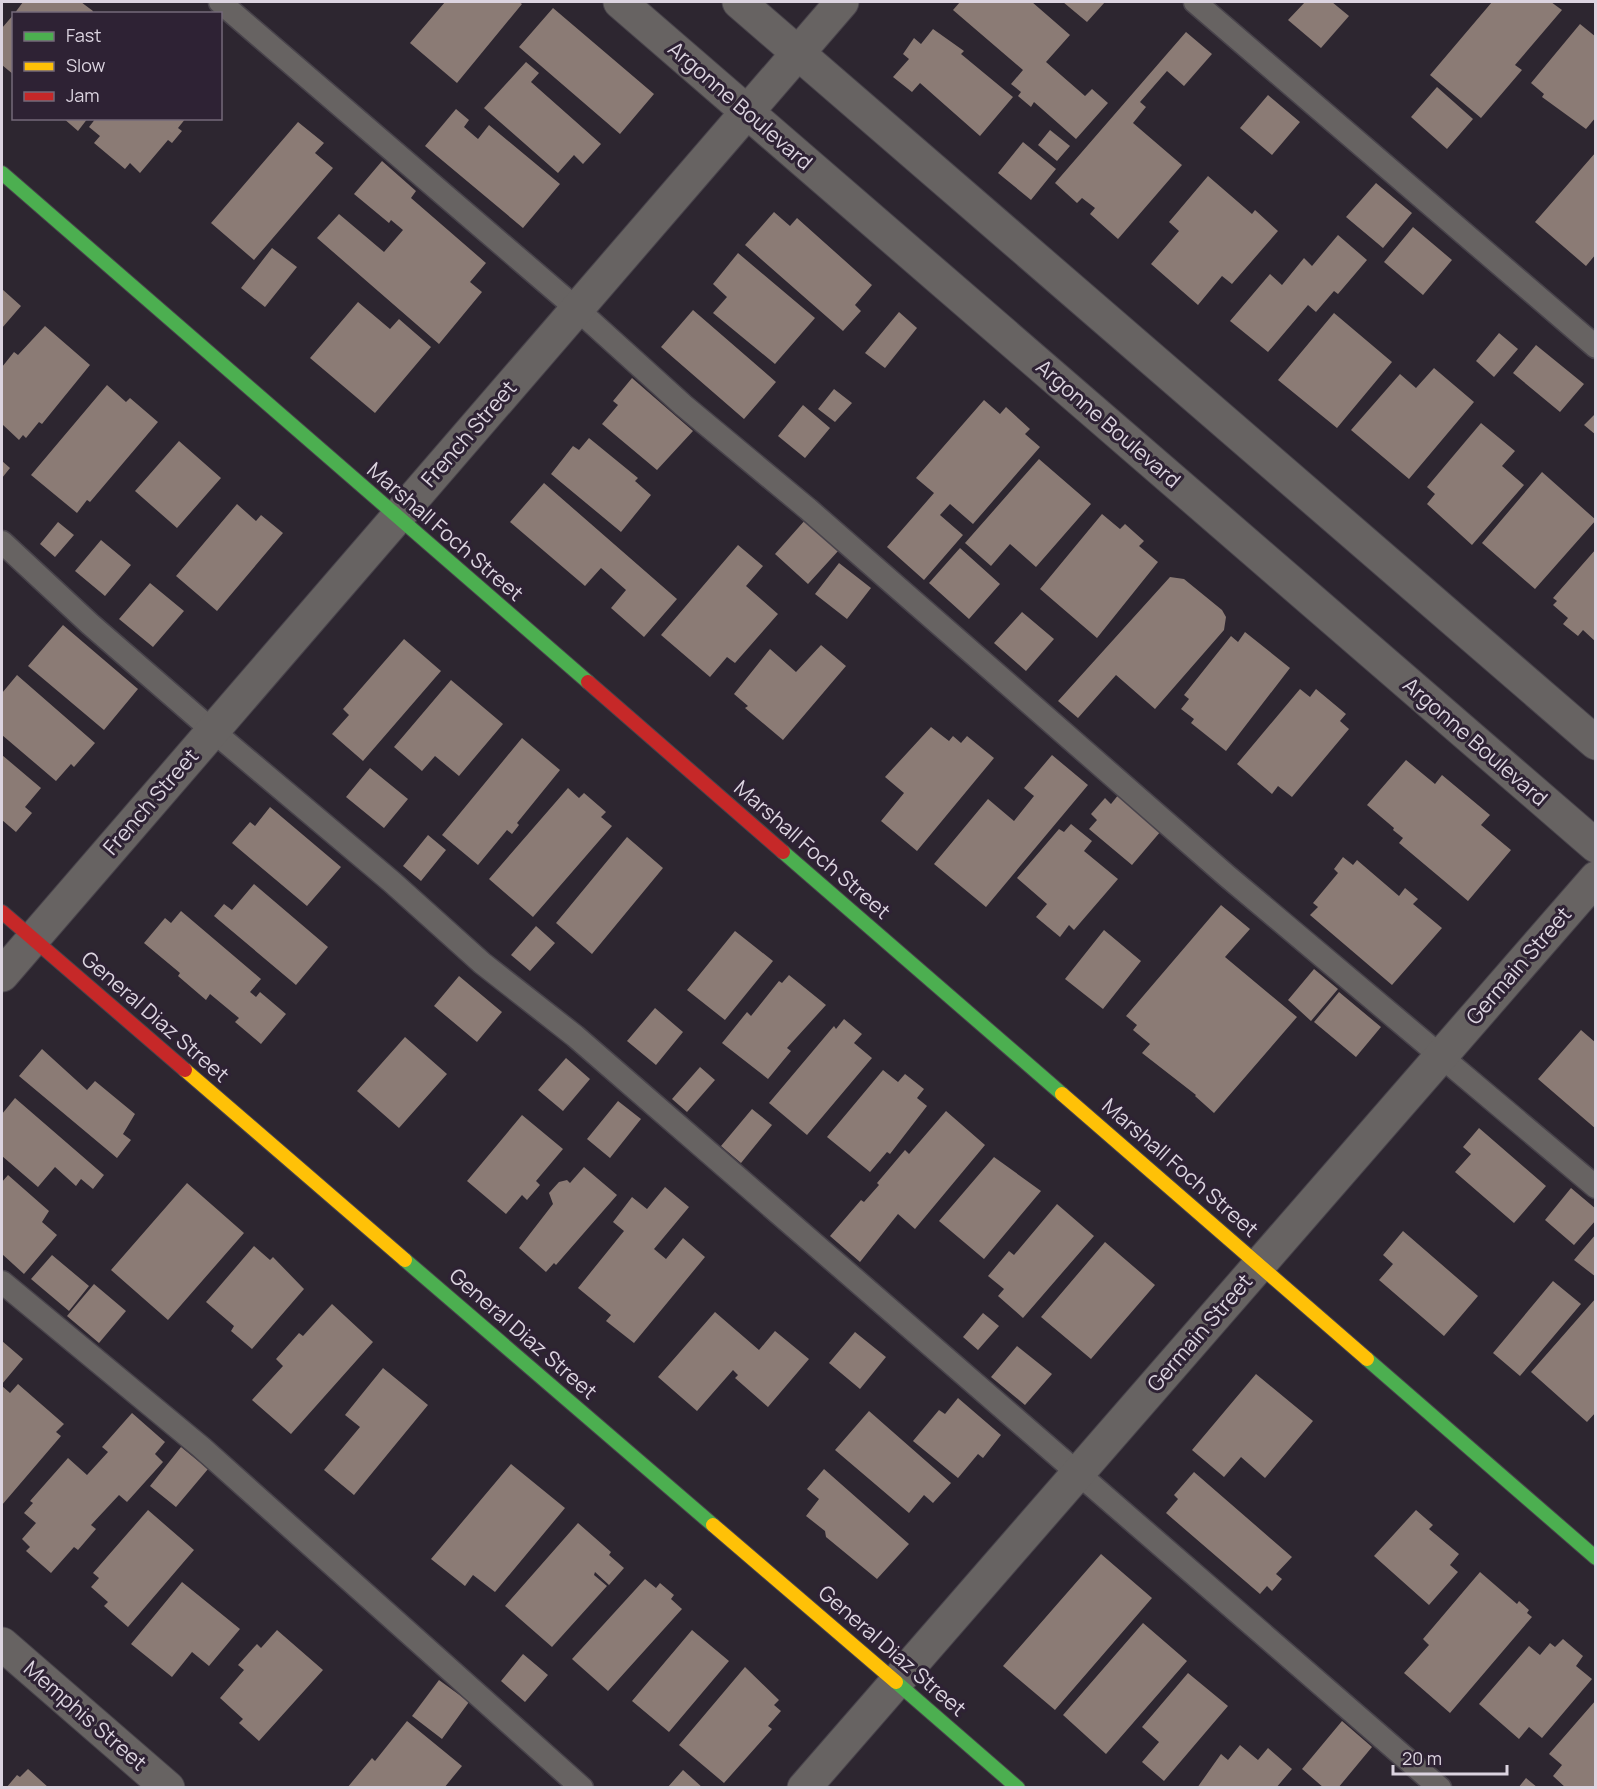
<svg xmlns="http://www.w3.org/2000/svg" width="1597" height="1789" viewBox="0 0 1597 1789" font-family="Manrope,sans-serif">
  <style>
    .building { fill: #8b7b75 }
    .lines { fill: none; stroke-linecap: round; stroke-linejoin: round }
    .lane-casing { stroke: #48434b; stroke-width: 25 }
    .street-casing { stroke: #48434b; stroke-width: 35 }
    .fast-casing { stroke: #48434b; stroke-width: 16 }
    .slow-casing { stroke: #48434b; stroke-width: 16 }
    .jam-casing { stroke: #48434b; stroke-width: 16 }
    .lane { stroke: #676362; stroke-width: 22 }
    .street { stroke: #676362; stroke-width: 33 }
    .fast { stroke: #4caf50; stroke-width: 14 }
    .slow { stroke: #ffc107; stroke-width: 14 }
    .jam { stroke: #c62828; stroke-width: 14 }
    .labels { text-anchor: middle; stroke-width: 6; stroke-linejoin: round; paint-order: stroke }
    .street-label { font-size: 21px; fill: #dcd4e0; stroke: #2e2234 }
  </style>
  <rect width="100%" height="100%" fill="#2d2630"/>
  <path class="building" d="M 23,2 L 81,2 L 93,11 L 92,14 L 14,14 Z
    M 445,2 L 519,2 L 522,4 L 457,83 L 410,43 Z
    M 960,2 L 1032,2 L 1070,35 L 1046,62 L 1085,96 L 1092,89 L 1108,103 L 1076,139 L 1034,102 L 1031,107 L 1018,96 L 1021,92 L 1011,84 L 1023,70 L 953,10 Z
    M 1063,2 L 1105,2 L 1087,22 Z
    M 1305,2 L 1332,2 L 1349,16 L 1321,48 L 1288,20 Z
    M 1492,2 L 1551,2 L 1562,10 L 1515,65 L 1522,70 L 1481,118 L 1430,75 Z
    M 553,8 L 654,94 L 620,134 L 519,47 Z
    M 14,14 L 14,75 L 2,65 L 2,28 Z
    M 1580,24 L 1596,37 L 1596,117 L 1586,129 L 1542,97 L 1544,94 L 1531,83 Z
    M 933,29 L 964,51 L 961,54 L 1013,97 L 980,136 L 920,83 L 912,92 L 893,77 L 909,59 L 903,54 L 914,38 L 921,44 Z
    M 1186,32 L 1212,54 L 1184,86 L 1167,71 L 1140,102 L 1146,107 L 1133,123 L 1182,165 L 1118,239 L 1090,214 L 1095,208 L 1082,198 L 1077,203 L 1055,183 Z
    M 526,62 L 539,73 L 531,82 L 601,144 L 583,164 L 574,155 L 558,173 L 484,108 Z
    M 1437,87 L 1473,119 L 1447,149 L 1411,117 Z
    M 1268,95 L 1300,122 L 1272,155 L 1240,128 Z
    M 456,109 L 469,120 L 464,127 L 478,139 L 489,125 L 560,184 L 523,228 L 425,146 Z
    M 63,118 L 88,118 L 78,131 Z
    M 96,118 L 186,118 L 178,128 L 182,131 L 172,143 L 168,140 L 140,173 L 130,163 L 125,169 L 94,143 L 100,136 L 89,127 Z
    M 298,122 L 324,143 L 315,153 L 333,168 L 254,260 L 211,223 Z
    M 1050,130 L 1070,146 L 1057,161 L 1038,145 Z
    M 1023,142 L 1056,169 L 1031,200 L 998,173 Z
    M 1596,152 L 1596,254 L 1586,266 L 1535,222 Z
    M 382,161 L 416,191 L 411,198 L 486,263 L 470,282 L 482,292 L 439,344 L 317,238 L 339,214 L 384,252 L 403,230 L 391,220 L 389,223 L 354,194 Z
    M 1208,176 L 1252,214 L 1255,210 L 1278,231 L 1232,284 L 1222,276 L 1198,305 L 1151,264 L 1179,231 L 1169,222 Z
    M 1376,183 L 1412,213 L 1383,248 L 1346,217 Z
    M 774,212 L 790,226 L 797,218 L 872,285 L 855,305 L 861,311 L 843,331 L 745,245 Z
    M 1413,227 L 1452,260 L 1423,295 L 1384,262 Z
    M 1338,235 L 1367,260 L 1338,294 L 1334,291 L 1316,312 L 1308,305 L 1268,352 L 1230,321 L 1270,274 L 1282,285 L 1304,258 L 1312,266 Z
    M 272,248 L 297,267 L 265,307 L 241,288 Z
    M 738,253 L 815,318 L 775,364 L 713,313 L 727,297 L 713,284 Z
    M 2,289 L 21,306 L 2,328 Z
    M 358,302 L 390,329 L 399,319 L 431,347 L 375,413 L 310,358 Z
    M 693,310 L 776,382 L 744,419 L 661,347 Z
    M 899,312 L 917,328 L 885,368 L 865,353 Z
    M 1334,313 L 1392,362 L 1337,428 L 1278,380 Z
    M 45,326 L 90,365 L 42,424 L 39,422 L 26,438 L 23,435 L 19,440 L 2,424 L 2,367 L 14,352 L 18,355 Z
    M 1499,333 L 1518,349 L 1494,377 L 1476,361 Z
    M 1536,345 L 1584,384 L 1560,412 L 1513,373 Z
    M 1434,368 L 1474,402 L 1409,479 L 1351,430 L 1400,374 L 1416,388 Z
    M 632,378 L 693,431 L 657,470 L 602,424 L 618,405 L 613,401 Z
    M 107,385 L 126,402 L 130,398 L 158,422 L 90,502 L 87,500 L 77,513 L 31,475 Z
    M 834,389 L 852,403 L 835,422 L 818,409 Z
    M 984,400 L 1000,414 L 1006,407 L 1030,429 L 1025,434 L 1040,447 L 973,524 L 950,504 L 940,515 L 963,535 L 924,580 L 887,547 L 934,493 L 916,478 Z
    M 803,405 L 830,428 L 805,458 L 778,436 Z
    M 1596,413 L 1596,435 L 1584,425 Z
    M 1481,423 L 1515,451 L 1502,466 L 1524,485 L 1472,545 L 1427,504 L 1435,494 L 1427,487 Z
    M 589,438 L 638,478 L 635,481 L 651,495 L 621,532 L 551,474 L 573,446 L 579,450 Z
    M 179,441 L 221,478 L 177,528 L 135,491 Z
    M 1039,459 L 1091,504 L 1036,567 L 1010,544 L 991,566 L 965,543 Z
    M 2,461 L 10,468 L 2,478 Z
    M 1542,472 L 1596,520 L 1535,589 L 1482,543 Z
    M 544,483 L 677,599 L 644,637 L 611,608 L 626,590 L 601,568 L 585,586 L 510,522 Z
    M 237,504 L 256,521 L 261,515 L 283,533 L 217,611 L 176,576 Z
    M 1102,514 L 1120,529 L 1125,524 L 1144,541 L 1139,546 L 1158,562 L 1097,638 L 1040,589 Z
    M 806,519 L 839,550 L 808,584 L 775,554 Z
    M 58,522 L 74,535 L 55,557 L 40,544 Z
    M 101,540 L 131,565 L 105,596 L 75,571 Z
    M 738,545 L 763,566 L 746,586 L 778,614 L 735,663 L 727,657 L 710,677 L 661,635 Z
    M 960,548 L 1000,584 L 969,619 L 929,583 Z
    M 1596,549 L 1596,642 L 1583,630 L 1578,636 L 1563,624 L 1568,618 L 1553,605 L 1557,601 L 1553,598 Z
    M 839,563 L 871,588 L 847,619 L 815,594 Z
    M 1170,577 L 1184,579 L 1222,610 L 1226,617 L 1224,630 L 1155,709 L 1116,675 L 1078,718 L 1058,701 Z
    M 150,583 L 184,611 L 153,647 L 119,619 Z
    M 1022,612 L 1054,639 L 1026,671 L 994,643 Z
    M 63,625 L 138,689 L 104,730 L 28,666 Z
    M 1245,632 L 1290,668 L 1226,751 L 1191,723 L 1194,719 L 1181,709 L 1189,699 L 1184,695 L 1231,636 L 1238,642 Z
    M 404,639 L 441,671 L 363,761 L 332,734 L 349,715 L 343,709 Z
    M 821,645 L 846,666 L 783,740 L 745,708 L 748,706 L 734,694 L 770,649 L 796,672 Z
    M 17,675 L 95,743 L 74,767 L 71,764 L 56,781 L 2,735 L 2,693 Z
    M 451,680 L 503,724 L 459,776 L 435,756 L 422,771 L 394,747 Z
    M 1300,689 L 1310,697 L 1316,689 L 1346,714 L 1340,721 L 1349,729 L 1292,797 L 1278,786 L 1272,794 L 1237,764 Z
    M 931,727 L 949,741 L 953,736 L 961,743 L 967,736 L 994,758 L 917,851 L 881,821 L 904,793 L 885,777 Z
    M 522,738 L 560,770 L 517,823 L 519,825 L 512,834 L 507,830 L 478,865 L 442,835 Z
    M 2,755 L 41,788 L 25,807 L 32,813 L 16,832 L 2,820 Z
    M 1052,755 L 1088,785 L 986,907 L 934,864 L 988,799 L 1014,821 L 1034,796 L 1024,788 Z
    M 1406,760 L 1435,784 L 1442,775 L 1490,815 L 1481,825 L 1511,850 L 1468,901 L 1399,843 L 1403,838 L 1393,830 L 1394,828 L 1367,805 Z
    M 370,768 L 408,799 L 384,828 L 346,797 Z
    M 568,788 L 579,798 L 584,793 L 606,812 L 601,817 L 612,826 L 533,917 L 489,879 Z
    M 1119,794 L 1161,831 L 1132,865 L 1089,829 L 1097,820 L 1091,814 L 1105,798 L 1111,804 Z
    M 270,807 L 341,867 L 307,906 L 232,843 L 250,822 L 255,826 Z
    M 1071,824 L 1092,841 L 1084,851 L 1118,879 L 1074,930 L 1069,925 L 1060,937 L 1036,917 L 1047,904 L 1017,878 L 1059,829 L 1064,832 Z
    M 428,835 L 446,850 L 421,881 L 403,866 Z
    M 627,837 L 663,868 L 592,954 L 556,923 Z
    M 1343,857 L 1353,865 L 1357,860 L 1399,896 L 1405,888 L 1418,899 L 1413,904 L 1442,928 L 1392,985 L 1310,915 L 1318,907 L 1313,903 L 1338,873 L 1334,869 Z
    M 254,884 L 328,947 L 296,985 L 214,916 L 224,904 L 232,910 Z
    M 1221,905 L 1250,929 L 1225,957 L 1297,1017 L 1214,1113 L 1195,1096 L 1196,1095 L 1142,1053 L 1150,1044 L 1133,1030 L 1137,1025 L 1126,1016 Z
    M 181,911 L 261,979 L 250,992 L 256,997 L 260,992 L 286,1014 L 261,1044 L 235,1022 L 239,1018 L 210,994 L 206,1000 L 178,976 L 180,973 L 144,943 L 165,918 L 171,923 Z
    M 536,926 L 555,943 L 530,971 L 511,955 Z
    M 1104,930 L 1141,961 L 1103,1009 L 1065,979 Z
    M 735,931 L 773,961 L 725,1020 L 687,990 Z
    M 1314,969 L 1338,989 L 1311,1021 L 1288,1000 Z
    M 789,975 L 826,1005 L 787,1048 L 791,1051 L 768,1079 L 722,1043 L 747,1012 L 751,1016 L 779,981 L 782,983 Z
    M 459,976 L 502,1012 L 477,1042 L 434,1006 Z
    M 1339,992 L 1381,1027 L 1356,1057 L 1314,1022 Z
    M 655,1008 L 683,1032 L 656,1065 L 627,1041 Z
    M 844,1019 L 862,1034 L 854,1043 L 872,1058 L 807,1135 L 769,1103 L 834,1026 L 836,1029 Z
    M 1581,1030 L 1596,1043 L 1596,1129 L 1538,1079 Z
    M 405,1037 L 447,1074 L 399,1128 L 357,1091 Z
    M 42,1049 L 87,1090 L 95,1081 L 135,1114 L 123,1134 L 131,1140 L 117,1158 L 19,1076 Z
    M 566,1058 L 590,1079 L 563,1111 L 538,1090 Z
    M 700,1067 L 715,1080 L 687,1112 L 672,1099 Z
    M 883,1070 L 898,1082 L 905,1074 L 924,1089 L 917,1098 L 927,1106 L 890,1154 L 887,1152 L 870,1172 L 827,1137 Z
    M 15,1098 L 104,1175 L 93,1189 L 81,1179 L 76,1186 L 55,1167 L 38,1187 L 2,1156 L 2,1114 Z
    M 618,1101 L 641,1119 L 610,1158 L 587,1139 Z
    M 752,1109 L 772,1125 L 741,1163 L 721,1146 Z
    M 946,1111 L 985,1145 L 915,1229 L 898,1214 L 860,1262 L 830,1236 L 861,1200 L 864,1202 L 879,1185 L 877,1183 L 905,1150 L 909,1154 Z
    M 522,1115 L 563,1149 L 536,1181 L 540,1185 L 527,1200 L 522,1195 L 506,1214 L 467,1181 Z
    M 1479,1128 L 1546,1186 L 1514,1223 L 1455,1172 L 1471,1154 L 1463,1147 Z
    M 994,1157 L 1041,1191 L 984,1259 L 939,1221 Z
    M 584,1167 L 617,1195 L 556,1265 L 554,1263 L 546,1272 L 519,1248 L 553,1204 L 549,1193 L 559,1182 L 567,1180 L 570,1183 Z
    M 8,1175 L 49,1211 L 42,1222 L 57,1235 L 24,1274 L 2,1254 L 2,1182 Z
    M 187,1183 L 244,1233 L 168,1320 L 111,1270 Z
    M 665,1187 L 689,1207 L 654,1249 L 666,1259 L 683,1238 L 705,1257 L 634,1343 L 606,1321 L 611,1315 L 578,1288 L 624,1231 L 613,1222 L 632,1197 L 647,1209 Z
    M 1571,1188 L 1596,1209 L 1596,1220 L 1574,1245 L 1545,1220 Z
    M 1057,1204 L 1094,1236 L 1023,1318 L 998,1296 L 1004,1289 L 988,1276 L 1009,1251 L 1014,1255 Z
    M 1403,1231 L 1478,1296 L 1444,1336 L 1379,1280 L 1393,1264 L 1383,1255 Z
    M 1596,1234 L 1596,1277 L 1574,1260 Z
    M 1105,1242 L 1155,1285 L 1091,1359 L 1041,1317 Z
    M 254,1246 L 270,1260 L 273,1257 L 304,1289 L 252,1349 L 231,1331 L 234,1326 L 206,1302 Z
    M 52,1255 L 89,1286 L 69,1311 L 31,1279 Z
    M 1553,1281 L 1581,1304 L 1520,1376 L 1493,1353 Z
    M 94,1284 L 126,1311 L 99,1343 L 67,1316 Z
    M 1596,1298 L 1596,1412 L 1587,1422 L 1531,1372 Z
    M 332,1304 L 373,1342 L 291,1434 L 252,1400 L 283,1366 L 276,1359 L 299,1333 L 303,1336 Z
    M 715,1312 L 759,1350 L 775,1331 L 809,1359 L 768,1407 L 735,1378 L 738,1375 L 733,1370 L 697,1411 L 658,1377 Z
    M 983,1313 L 999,1326 L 978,1350 L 963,1337 Z
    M 855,1332 L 886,1357 L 860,1389 L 829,1363 Z
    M 2,1341 L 23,1359 L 2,1384 Z
    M 1017,1346 L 1052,1374 L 1025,1405 L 991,1377 Z
    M 383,1368 L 428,1405 L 354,1495 L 324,1470 L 360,1427 L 345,1415 Z
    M 1256,1374 L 1313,1421 L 1265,1478 L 1241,1457 L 1224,1477 L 1192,1450 Z
    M 18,1384 L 64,1424 L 56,1432 L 61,1436 L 2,1505 L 2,1386 L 10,1393 Z
    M 958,1398 L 1001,1435 L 983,1458 L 978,1454 L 958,1478 L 913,1441 L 939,1410 L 945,1414 Z
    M 869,1411 L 951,1483 L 933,1503 L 924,1495 L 909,1513 L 835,1450 Z
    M 132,1413 L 165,1442 L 155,1454 L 163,1462 L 127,1502 L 119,1495 L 91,1525 L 96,1529 L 78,1550 L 74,1547 L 51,1573 L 26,1551 L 30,1547 L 22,1539 L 36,1523 L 24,1513 L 33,1503 L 30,1501 L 68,1458 L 87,1475 L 108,1452 L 102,1447 Z
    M 181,1447 L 208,1469 L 176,1507 L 150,1486 Z
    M 511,1464 L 565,1508 L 495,1592 L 473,1575 L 465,1586 L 431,1559 Z
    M 824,1469 L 909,1544 L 877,1579 L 826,1537 L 825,1531 L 806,1516 L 819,1499 L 807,1489 Z
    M 1194,1472 L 1292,1557 L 1276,1574 L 1282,1579 L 1272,1591 L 1267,1586 L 1260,1594 L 1166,1513 L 1178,1499 L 1174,1495 Z
    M 148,1510 L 194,1550 L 128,1627 L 104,1606 L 108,1602 L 91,1587 L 99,1578 L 93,1573 Z
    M 1416,1510 L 1433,1525 L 1429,1529 L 1459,1554 L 1450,1565 L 1458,1572 L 1429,1605 L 1374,1556 Z
    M 578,1523 L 611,1552 L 609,1555 L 624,1568 L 609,1585 L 595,1572 L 594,1575 L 607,1586 L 552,1647 L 505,1606 Z
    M 1101,1554 L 1152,1598 L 1055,1710 L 1003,1666 Z
    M 1480,1572 L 1517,1604 L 1519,1601 L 1529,1610 L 1527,1613 L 1532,1617 L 1450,1713 L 1404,1673 L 1429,1645 L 1423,1639 Z
    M 645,1579 L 656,1588 L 660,1583 L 674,1595 L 671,1599 L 682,1609 L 608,1691 L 572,1659 Z
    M 182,1582 L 240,1629 L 209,1666 L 192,1652 L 172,1677 L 131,1644 Z
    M 1143,1623 L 1187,1661 L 1106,1754 L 1063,1715 Z
    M 277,1630 L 323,1670 L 259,1741 L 239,1723 L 243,1719 L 220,1698 L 244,1670 L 238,1665 L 257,1644 L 261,1648 Z
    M 692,1630 L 729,1661 L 669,1732 L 632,1701 Z
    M 1563,1639 L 1583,1656 L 1576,1666 L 1592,1679 L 1542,1738 L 1529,1727 L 1519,1739 L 1479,1704 L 1529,1646 L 1540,1655 L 1550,1643 L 1555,1647 Z
    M 523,1654 L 548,1675 L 525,1702 L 501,1681 Z
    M 745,1667 L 779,1700 L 774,1705 L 781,1711 L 768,1726 L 772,1729 L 724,1783 L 679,1745 Z
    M 1188,1673 L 1228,1706 L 1164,1781 L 1142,1762 L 1159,1742 L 1142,1727 Z
    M 439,1680 L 469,1702 L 442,1739 L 412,1716 Z
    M 1596,1700 L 1596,1788 L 1566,1788 L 1553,1776 L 1562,1765 L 1549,1754 Z
    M 407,1721 L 462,1766 L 444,1788 L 347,1788 L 372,1758 L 375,1761 Z
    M 1342,1721 L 1372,1747 L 1338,1788 L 1324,1788 L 1302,1769 Z
    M 1240,1745 L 1258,1760 L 1268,1748 L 1292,1769 L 1276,1788 L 1197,1788 L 1221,1754 L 1228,1760 Z
    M 28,1769 L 49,1788 L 6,1788 L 17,1775 L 20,1777 Z
    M 683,1770 L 703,1788 L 667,1788 Z
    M 1526,1778 L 1538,1788 L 1518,1788 Z"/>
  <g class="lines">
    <g class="lane-casing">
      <path id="lane" d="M 220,2 L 577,309 L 683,405 L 808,509 L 1227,876 L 1596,1187
        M 1195,2 L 1596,347
        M 2,542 L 90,624 L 213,731 L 392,882 L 482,963 L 575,1036 L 1440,1788
        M 2,1282 L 201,1447 L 582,1788"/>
    </g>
    <g class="street-casing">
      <path id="street" d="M 620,2 L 1596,846
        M 739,2 L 1596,743
        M 2,975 L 842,2
        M 2,1644 L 168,1788
        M 804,1788 L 1596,878"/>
    </g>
    <g class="fast-casing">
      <path id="fast" d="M 2,173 L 588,682
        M 783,852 L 1062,1094
        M 405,1260 L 713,1525
        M 1367,1359 L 1596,1558
        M 896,1682 L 1018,1788"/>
    </g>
    <g class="slow-casing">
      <path id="slow" d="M 185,1070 L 405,1260
        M 1062,1094 L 1367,1359
        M 713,1525 L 896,1682"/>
    </g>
    <g class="jam-casing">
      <path id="jam" d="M 588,682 L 783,852
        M 2,912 L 185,1070"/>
    </g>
    <use href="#lane" class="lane"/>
    <use href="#street" class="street"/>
    <use href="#fast" class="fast"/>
    <use href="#slow" class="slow"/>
    <use href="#jam" class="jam"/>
  </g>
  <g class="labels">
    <g class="street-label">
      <text transform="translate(740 106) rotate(41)" y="7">Argonne Boulevard</text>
      <text transform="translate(1108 424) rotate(41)" y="7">Argonne Boulevard</text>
      <text transform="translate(469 434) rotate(-49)" y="7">French Street</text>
      <text transform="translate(445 532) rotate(41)" y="7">Marshall Foch Street</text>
      <text transform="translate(1475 742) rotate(41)" y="7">Argonne Boulevard</text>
      <text transform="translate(151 802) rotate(-49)" y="7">French Street</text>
      <text transform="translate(812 850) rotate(41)" y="7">Marshall Foch Street</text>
      <text transform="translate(1519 966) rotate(-49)" y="7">Germain Street</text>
      <text transform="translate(155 1017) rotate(41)" y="7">General Diaz Street</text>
      <text transform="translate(1180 1168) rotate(41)" y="7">Marshall Foch Street</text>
      <text transform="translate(1200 1333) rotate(-49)" y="7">Germain Street</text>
      <text transform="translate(523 1334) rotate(41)" y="7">General Diaz Street</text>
      <text transform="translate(892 1651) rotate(41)" y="7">General Diaz Street</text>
      <text transform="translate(85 1716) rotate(41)" y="7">Memphis Street</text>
    </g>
  </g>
  <rect width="1597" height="1789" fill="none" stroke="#dcd4e0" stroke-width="6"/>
  <rect x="12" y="12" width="210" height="108" fill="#2e2234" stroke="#746979" stroke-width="1.5"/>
  <rect x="24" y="32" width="30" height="9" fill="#4caf50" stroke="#746979" stroke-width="1.5"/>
  <text x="66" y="42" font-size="18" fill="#dcd4e0">Fast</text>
  <rect x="24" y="62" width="30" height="9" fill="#ffc107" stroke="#746979" stroke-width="1.5"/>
  <text x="66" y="72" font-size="18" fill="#dcd4e0">Slow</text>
  <rect x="24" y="92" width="30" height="9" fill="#c62828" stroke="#746979" stroke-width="1.5"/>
  <text x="66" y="102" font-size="18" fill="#dcd4e0">Jam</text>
  <path d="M1393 1765v9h114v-9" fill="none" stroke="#dcd4e0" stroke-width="3"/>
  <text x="1402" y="1765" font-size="18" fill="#dcd4e0" stroke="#2e2234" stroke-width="4.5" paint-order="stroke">20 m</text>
</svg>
